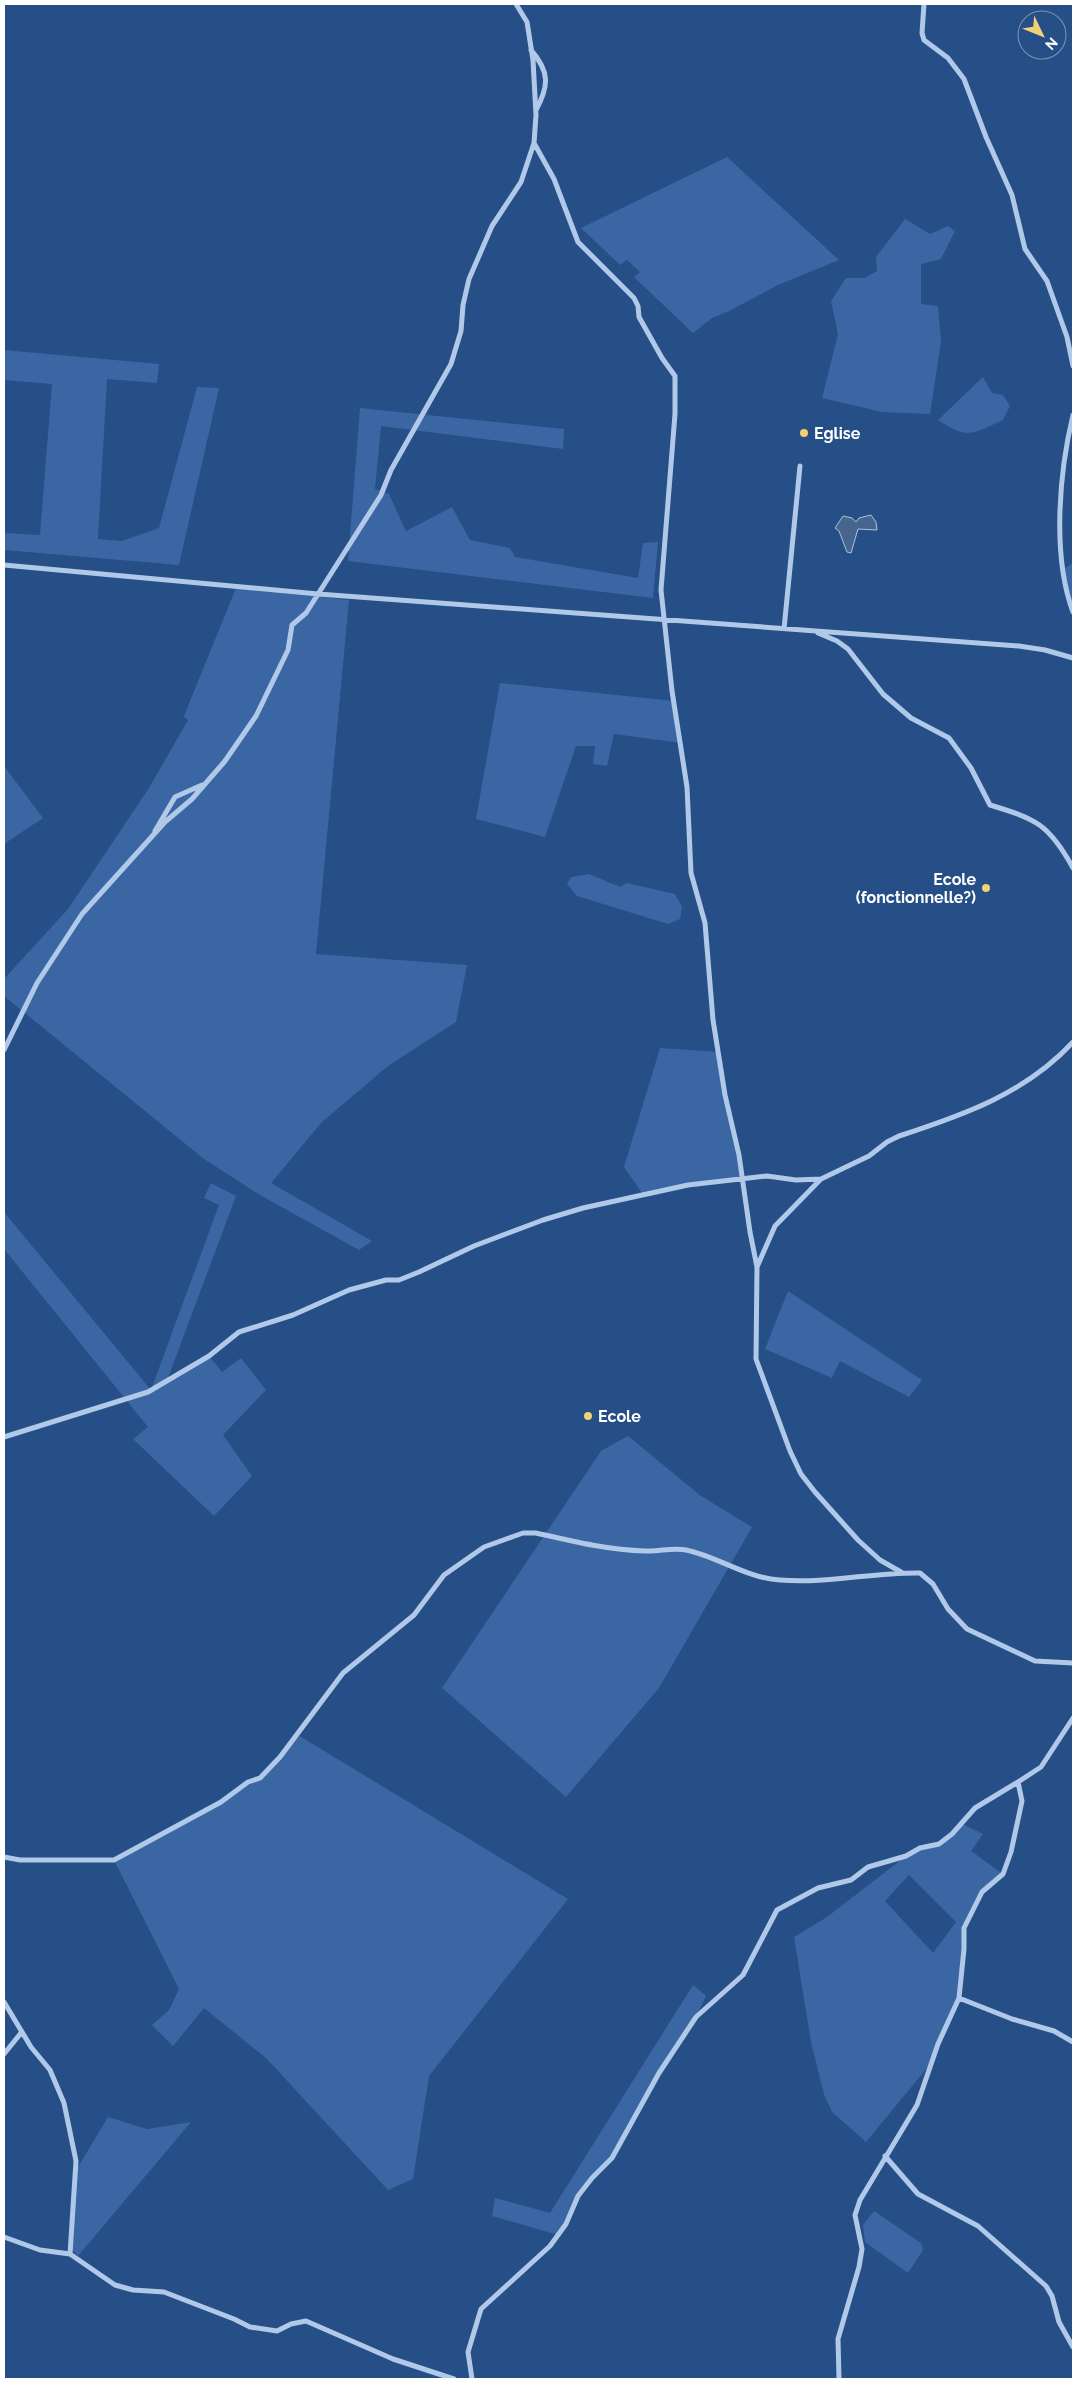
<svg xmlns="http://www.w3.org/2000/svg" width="1077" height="2383" viewBox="0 0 1077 2383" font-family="Raleway,sans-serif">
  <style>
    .green { fill: #3a67a4; fill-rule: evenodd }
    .water { fill: #48658d; stroke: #a6c3e9 }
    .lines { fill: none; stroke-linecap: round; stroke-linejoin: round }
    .street { stroke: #b1c9e9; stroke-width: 5 }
    .poi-dot { fill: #f2d176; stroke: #264e87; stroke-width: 2 }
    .labels { text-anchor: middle; stroke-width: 4; stroke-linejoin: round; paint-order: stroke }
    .poi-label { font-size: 16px; font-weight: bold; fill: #fff; stroke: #264e87; text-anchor: start }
  </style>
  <rect width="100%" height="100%" fill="#264e87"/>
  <path class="green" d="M 727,157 L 839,260 L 778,285 L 729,311 L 712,318 L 693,333 L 636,279 L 634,277 L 640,272 L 627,260 L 620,265 L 581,228 Z
    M 905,219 L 930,234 L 948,226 L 955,231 L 941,259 L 921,264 L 921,304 L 938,306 L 941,342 L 930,414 L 882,412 L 822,398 L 838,334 L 831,301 L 846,278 L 865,278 L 877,271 L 876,257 Z
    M 4,350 L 159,364 L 157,383 L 107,379 L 98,539 L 122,541 L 159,528 L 197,387 L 219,388 L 179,565 L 4,550 L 4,533 L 40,535 L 52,384 L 4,380 Z
    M 983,377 L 992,393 L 1003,395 L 1010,406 L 1003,420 C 972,434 968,440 938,420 Z
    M 360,408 L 564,429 L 563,449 L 381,426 L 375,489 L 389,494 L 406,531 L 452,507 L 470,540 L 510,548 L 515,557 L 638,578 L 643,543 L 658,542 L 653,598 L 348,561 Z
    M 1073,563 L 1073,611 L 1064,569 Z
    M 236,588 L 349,600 L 316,954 L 467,965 L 456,1022 L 388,1066 L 322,1122 L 271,1183 L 372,1241 L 359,1250 L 260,1195 L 204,1159 L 4,996 L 4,979 L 68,909 L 149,788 L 188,720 L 184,717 L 190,701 Z
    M 500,683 L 674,701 L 681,743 L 614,734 L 607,766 L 593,764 L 595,746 L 576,746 L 545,837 L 476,819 Z
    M 4,766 L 43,818 L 4,844 Z
    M 589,874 L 620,887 L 627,883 L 675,894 L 682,907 L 680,919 L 668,924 L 577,896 L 567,884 L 571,877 Z
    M 660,1048 L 719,1052 L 743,1180 L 688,1185 L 644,1196 L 624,1167 Z
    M 211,1183 L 236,1196 L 168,1378 L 209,1356 L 222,1372 L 241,1358 L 266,1390 L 223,1435 L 252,1476 L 214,1516 L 133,1439 L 148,1427 L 4,1249 L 4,1212 L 151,1390 L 219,1205 L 204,1198 Z
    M 788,1291 L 922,1380 L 909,1397 L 840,1361 L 832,1378 L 765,1349 Z
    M 628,1436 L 701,1496 L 752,1527 L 659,1688 L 566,1797 L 442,1688 L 601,1451 Z
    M 298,1735 L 568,1899 L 429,2076 L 413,2179 L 388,2190 L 266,2058 L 204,2008 L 173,2046 L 152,2025 L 169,2010 L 179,1989 L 114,1860 L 260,1778 Z
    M 960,1823 L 983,1834 L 971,1851 L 1003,1874 L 982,1892 L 964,1928 L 961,1993 L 932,2062 L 866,2142 L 832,2112 L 824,2094 L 811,2042 L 794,1937 L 827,1917 L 906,1856 L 920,1848 L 939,1844 ZM 909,1875 L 956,1922 L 933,1953 L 885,1901 Z
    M 693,1985 L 706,1996 L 696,2017 L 674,2050 L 612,2158 L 578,2196 L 558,2235 L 492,2216 L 495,2198 L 550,2213 Z
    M 108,2117 L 147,2129 L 191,2122 L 78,2256 L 70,2247 L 75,2172 Z
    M 874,2211 L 921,2243 L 923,2250 L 908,2273 L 865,2242 L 863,2225 Z"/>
  <path class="water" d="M 871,515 L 876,522 L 877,530 L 858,529 L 851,553 L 847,552 L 839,531 L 835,528 L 843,516 L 852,518 L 856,522 L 859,518 Z"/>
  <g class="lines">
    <path class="street" d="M 924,4 L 922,33 L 924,40 L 948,58 L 964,79 L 986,137 L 1012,195 L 1025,249 L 1047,281 L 1067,337 L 1073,366
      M 531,50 C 550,72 549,86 536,110
      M 534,143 L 554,179 L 578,242 L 634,298 L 638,306 L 639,317 L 662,358 L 675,376 L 675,414 L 661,590 L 672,691 L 687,787 L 691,873 L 705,923 L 713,1020 L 725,1095 L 739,1155 L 750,1232 L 757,1267
      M 1073,415 C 1059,473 1052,556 1073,612
      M 4,565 L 318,594 L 1019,646 L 1045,650 L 1073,658
      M 784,629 L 800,466
      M 818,633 L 837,641 L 848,649 L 883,694 L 911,718 L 949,738 L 971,768 L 990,805 C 1036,819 1049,824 1073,868
      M 155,831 L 175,797 L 202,785
      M 4,1050 L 37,983 L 82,914 L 165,822 L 192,799 L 225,761 L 256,716 L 288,650 L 292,625 L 306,613 L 381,495 L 391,470 L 451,364 L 461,331 L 463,305 L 469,279 L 492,226 L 521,182 L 534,143 L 536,115 L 533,60 L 527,22 L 516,4
      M 821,1179 L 775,1226 L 757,1267 L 756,1359 L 790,1451 L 801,1474 L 815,1492 L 858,1540 L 880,1560 L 901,1572
      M 4,1437 L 148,1392 L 209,1356 L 239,1332 L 293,1315 L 349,1290 L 386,1280 L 399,1280 L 419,1272 L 474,1246 L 543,1220 L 583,1208 L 688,1185 L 767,1176 L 796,1180 L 821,1179 L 869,1156 L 887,1142 L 899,1136 C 964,1115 1026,1093 1073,1042
      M 4,1857 L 20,1860 L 114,1860 L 221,1802 L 248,1782 L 260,1778 L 280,1757 L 343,1673 L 414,1615 L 444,1575 L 484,1547 L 523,1533 L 536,1533 C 571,1541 608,1550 645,1551 C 658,1552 673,1547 686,1550 C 719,1557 746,1578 780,1580 C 827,1584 874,1572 920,1573 L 933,1584 L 948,1609 L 967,1629 L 1035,1661 L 1073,1663
      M 959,1998 L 1012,2019 L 1054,2031 L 1073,2042
      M 4,2002 L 31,2047 L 50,2070 L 64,2103 L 76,2161 L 70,2254
      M 4,2054 L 21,2033
      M 885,2156 L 918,2194 L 978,2226 L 1046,2286 L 1052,2296 L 1059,2322 L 1073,2347
      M 4,2237 L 40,2250 L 70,2254 L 115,2285 L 133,2290 L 164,2292 L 234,2319 L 250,2327 L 277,2331 L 291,2324 L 306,2321 L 393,2359 L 454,2379
      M 472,2379 L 468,2352 L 481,2309 L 550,2246 L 566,2224 L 578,2196 L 592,2178 L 612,2158 L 659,2073 L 696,2017 L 743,1975 L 777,1910 L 818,1888 L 851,1880 L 868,1867 L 906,1856 L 920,1848 L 939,1844 L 952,1834 L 975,1808 L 1018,1782
      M 839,2379 L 838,2339 L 859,2267 L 862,2249 L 855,2215 L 860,2200 L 917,2105 L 938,2044 L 959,1998 L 964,1949 L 964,1928 L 982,1892 L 1003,1874 L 1011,1852 L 1022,1801 L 1018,1782 L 1041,1767 L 1073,1718"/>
  </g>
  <g class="poi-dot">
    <circle cx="804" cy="433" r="5"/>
    <circle cx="986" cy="888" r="5"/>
    <circle cx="588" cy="1416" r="5"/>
  </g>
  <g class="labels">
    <g class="poi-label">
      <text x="814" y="439">Eglise</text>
      <text x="976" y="885" text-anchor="end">Ecole<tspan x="976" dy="18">(fonctionnelle?)</tspan></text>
      <text x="598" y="1422">Ecole</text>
    </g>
  </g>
  <rect width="1077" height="2383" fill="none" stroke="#ffffff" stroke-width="10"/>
  <g transform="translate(1042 35) rotate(133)"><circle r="24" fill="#264e87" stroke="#7d95b7"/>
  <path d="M0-4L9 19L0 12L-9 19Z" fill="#f2d176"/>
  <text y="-8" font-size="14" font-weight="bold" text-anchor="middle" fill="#ffffff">N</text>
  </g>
</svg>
